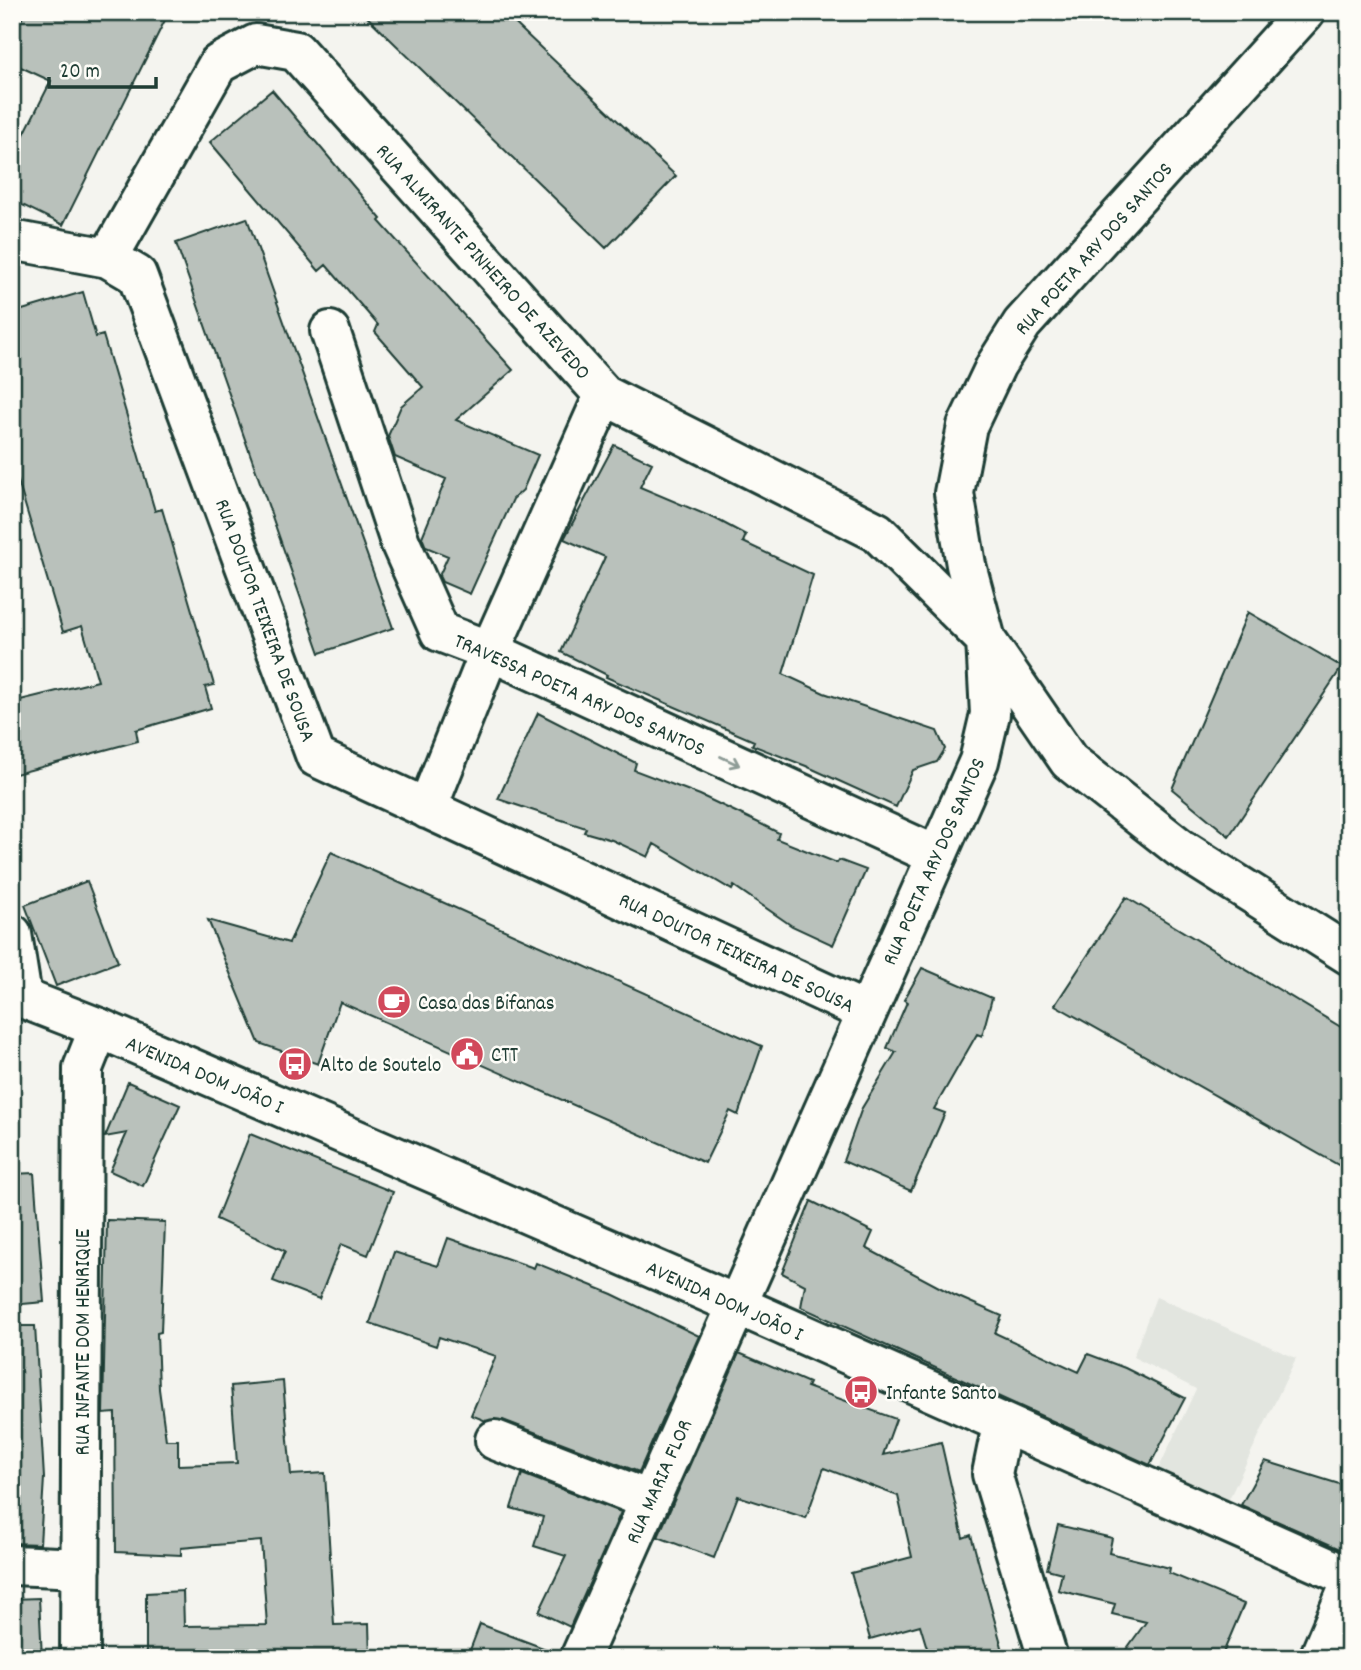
<svg xmlns="http://www.w3.org/2000/svg" width="1361" height="1670" viewBox="0 0 1361 1670" font-family="Dekko,sans-serif">
  <style>
    .built { fill: #e2e5df }
    .building { fill: #b9c1bb; stroke: #1f3d34; stroke-width: 2 }
    .lines { fill: none; stroke-linecap: round; stroke-linejoin: round }
    .minor-casing { stroke: #1f3d34; stroke-width: 44 }
    .tertiary-casing { stroke: #1f3d34; stroke-width: 44 }
    .minor { stroke: #fdfcf7; stroke-width: 38 }
    .tertiary { stroke: #fdfcf7; stroke-width: 38 }
    .oneway { stroke: #8e9c96 }
    .labels { text-anchor: middle; stroke-width: 5; stroke-linejoin: round; paint-order: stroke }
    .street-label { font-size: 21px; fill: #1f3d34; stroke: #fdfcf7 }
    .poi-label { font-size: 21px; fill: #1f3d34; stroke: #fdfcf7; text-anchor: start }
  </style>
  <rect width="100%" height="100%" fill="#f4f4ef"/>
  <filter id="ink" filterUnits="userSpaceOnUse"><feTurbulence type="fractalNoise" baseFrequency=".0143" numOctaves="2"/><feDisplacementMap in="SourceGraphic" scale="14" xChannelSelector="R" yChannelSelector="G"/><feConvolveMatrix kernelMatrix="1 2 1 2 8 2 1 2 1" color-interpolation-filters="sRGB"/></filter>
  <g filter="url(#ink)">
    <path class="built" d="M 1156,1297 L 1296,1358 L 1228,1501 L 1158,1470 L 1196,1389 L 1133,1357 Z"/>
    <path class="building" d="M 25,12 L 169,12 L 63,225 L 12,200 L 12,158 L 51,81 L 12,63 L 12,39 Z
      M 362,12 L 503,12 L 676,176 L 606,248 Z
      M 272,90 L 381,219 L 379,221 L 513,370 L 456,420 L 538,455 L 523,490 L 513,499 L 470,594 L 442,582 L 439,576 L 448,556 L 426,547 L 422,537 L 446,479 L 395,457 L 388,436 L 401,406 L 423,387 L 375,332 L 378,325 L 326,265 L 319,271 L 210,142 Z
      M 247,218 L 393,628 L 320,653 L 176,243 Z
      M 83,292 L 96,337 L 103,335 L 155,511 L 162,509 L 214,685 L 205,687 L 211,708 L 136,730 L 138,741 L 12,775 L 12,702 L 98,681 L 82,626 L 63,632 L 12,461 L 12,313 Z
      M 614,445 L 652,463 L 640,487 L 716,519 L 746,535 L 743,542 L 813,575 L 783,674 L 824,693 L 937,731 L 945,749 L 937,762 L 913,770 L 896,807 L 806,766 L 752,745 L 754,741 L 606,677 L 607,675 L 561,652 L 605,557 L 564,539 Z
      M 1248,612 L 1342,667 L 1229,836 L 1172,789 Z
      M 538,713 L 636,763 L 634,770 L 700,795 L 759,823 L 779,833 L 777,839 L 837,863 L 839,860 L 866,870 L 833,945 L 792,926 L 734,886 L 732,890 L 654,844 L 648,857 L 612,840 L 584,832 L 586,828 L 498,799 Z
      M 331,852 L 762,1046 L 738,1115 L 730,1111 L 705,1163 L 340,1002 L 318,1064 L 259,1043 L 208,920 L 289,943 Z
      M 87,881 L 118,962 L 56,986 L 25,905 Z
      M 1126,897 L 1349,1032 L 1349,1171 L 1055,1005 Z
      M 922,968 L 992,998 L 982,1036 L 977,1034 L 934,1109 L 945,1113 L 911,1191 L 843,1161 L 862,1108 L 896,1052 L 887,1048 L 907,1002 L 904,1000 Z
      M 128,1082 L 180,1105 L 143,1186 L 110,1171 L 127,1133 L 105,1137 Z
      M 250,1134 L 393,1192 L 368,1255 L 341,1244 L 319,1299 L 273,1281 L 285,1251 L 216,1219 Z
      M 34,1173 L 44,1302 L 12,1305 L 12,1174 Z
      M 811,1201 L 873,1232 L 866,1248 L 954,1295 L 1002,1316 L 995,1333 L 1079,1372 L 1088,1354 L 1125,1368 L 1185,1398 L 1150,1465 L 801,1307 L 805,1285 L 782,1273 Z
      M 107,1220 L 165,1222 L 161,1332 L 157,1333 L 159,1389 L 166,1440 L 178,1440 L 178,1465 L 237,1463 L 231,1386 L 283,1381 L 291,1475 L 325,1473 L 334,1625 L 369,1624 L 370,1658 L 146,1658 L 146,1593 L 183,1591 L 184,1626 L 267,1625 L 261,1541 L 181,1548 L 181,1555 L 116,1552 L 115,1413 L 103,1414 Z
      M 448,1238 L 534,1268 L 536,1263 L 612,1294 L 699,1336 L 639,1472 L 503,1420 L 486,1421 L 471,1415 L 496,1356 L 439,1337 L 436,1346 L 370,1323 L 394,1252 L 438,1266 Z
      M 12,1326 L 35,1326 L 44,1478 L 40,1544 L 12,1543 Z
      M 739,1353 L 809,1383 L 807,1387 L 896,1419 L 883,1455 L 941,1442 L 963,1538 L 971,1535 L 1005,1658 L 930,1658 L 920,1625 L 870,1639 L 851,1573 L 912,1557 L 898,1496 L 824,1468 L 806,1518 L 738,1496 L 714,1558 L 658,1537 Z
      M 1265,1461 L 1349,1487 L 1349,1553 L 1241,1505 Z
      M 522,1474 L 621,1512 L 570,1627 L 539,1612 L 566,1556 L 534,1546 L 543,1517 L 511,1508 Z
      M 1058,1525 L 1112,1538 L 1109,1553 L 1170,1568 L 1169,1573 L 1244,1604 L 1221,1658 L 1120,1658 L 1146,1622 L 1112,1614 L 1115,1604 L 1058,1590 L 1062,1573 L 1047,1569 Z
      M 39,1598 L 42,1658 L 12,1658 L 12,1599 Z
      M 480,1624 L 559,1654 L 559,1658 L 467,1658 Z"/>
    <g class="lines">
      <g class="minor-casing">
        <path id="minor" d="M 12,240 L 108,258 L 137,275 L 316,757 L 866,1012
          M 108,258 L 218,64 L 256,44 L 296,51 L 604,395 L 490,651 L 427,809
          M 330,331 L 400,542 L 440,632 L 490,651 L 935,855
          M 604,395 L 877,532 L 986,640 L 1069,761 L 1180,848 L 1349,955
          M 12,934 L 22,997
          M 1002,1425 L 992,1474 L 1048,1658
          M 495,1440 L 649,1500
          M 12,1565 L 81,1568
          M 80,1658 L 83,1068 L 99,1028
          M 580,1658 L 979,761 L 990,714 L 986,640 L 966,565 L 954,493 L 967,426 L 996,365 L 1022,324 L 1305,12
          M 1319,1658 L 1349,1587"/>
      </g>
      <g class="tertiary-casing">
        <path id="tertiary" d="M 12,994 L 99,1028 L 735,1304 L 1349,1577"/>
      </g>
      <use href="#minor" class="minor"/>
      <use href="#tertiary" class="tertiary"/>
    </g>
    <defs><path id="oneway-shaft" d="M-6 0H5M1.5-3L5.5 0L1.5 3" fill="none" stroke-width="1.6" stroke-linecap="round" stroke-linejoin="round" transform="scale(1.75)"/></defs>
    <use class="oneway" href="#oneway-shaft" transform="translate(730 761) rotate(25)"/>
  </g>
  <defs>
    <g id="cafe-disc" transform="scale(1.75)"><circle r="9.5" fill="#d1495b" stroke="#fdfcf7"/><path d="M-5.5-4.5H6V0H3Q3 3.5 0 3.5H-2.5Q-5.5 3.5-5.5 0ZM3-3.2v2h1.7v-2ZM-6 4.5H4V6H-6Z" fill="#fff"/></g>
    <g id="civic-disc" transform="scale(1.75)"><circle r="9.5" fill="#d1495b" stroke="#fdfcf7"/><path d="M-.6-6.5H3V-4.5H.6V-3L4-1V1h2V6H-6V1h2V-1L-.6-3ZM-1.2 2.5V6h2.4V2.5Z" fill="#fff"/></g>
    <g id="bus-disc" transform="scale(1.75)"><circle r="9.5" fill="#d1495b" stroke="#fdfcf7"/><path d="M-5-6H5V4H4V6H2V4H-2V6H-4V4H-5ZM-3.5-4V0h7V-4ZM-3.5 1.2v1.5H-2V1.2ZM2 1.2v1.5H3.5V1.2Z" fill="#fff"/></g>
  </defs>
  <g fill-rule="evenodd">
    <use href="#cafe-disc" x="394" y="1002"/>
    <use href="#civic-disc" x="467" y="1054"/>
    <use href="#bus-disc" x="295" y="1064"/>
    <use href="#bus-disc" x="861" y="1392"/>
  </g>
  <g class="labels">
    <g class="street-label">
      <text transform="translate(1093 248) rotate(-48)" y="7">RUA POETA ARY DOS SANTOS</text>
      <text transform="translate(484 261) rotate(48)" y="7">RUA ALMIRANTE PINHEIRO DE AZEVEDO</text>
      <text transform="translate(266 620) rotate(70)" y="7">RUA DOUTOR TEIXEIRA DE SOUSA</text>
      <text transform="translate(580 694) rotate(24)" y="7">TRAVESSA POETA ARY DOS SANTOS</text>
      <text transform="translate(933 861) rotate(-66)" y="7">RUA POETA ARY DOS SANTOS</text>
      <text transform="translate(737 952) rotate(25)" y="7">RUA DOUTOR TEIXEIRA DE SOUSA</text>
      <text transform="translate(205 1074) rotate(23)" y="7">AVENIDA DOM JOÃO I</text>
      <text transform="translate(725 1300) rotate(24)" y="7">AVENIDA DOM JOÃO I</text>
      <text transform="translate(82 1342) rotate(-90)" y="7">RUA INFANTE DOM HENRIQUE</text>
      <text transform="translate(658 1481) rotate(-66)" y="7">RUA MARIA FLOR</text>
    </g>
    <g class="poi-label">
      <text x="418" y="1009">Casa das Bifanas</text>
      <text x="491" y="1061">CTT</text>
      <text x="320" y="1071">Alto de Soutelo</text>
      <text x="886" y="1399">Infante Santo</text>
    </g>
  </g>
  <rect width="1361" height="1670" fill="none" stroke="#fdfcf7" stroke-width="42"/>
  <rect x="21" y="21" width="1319" height="1628" fill="none" stroke="#1f3d34" stroke-width="2.5" filter="url(#ink)"/>
  <path d="M49 77v10h107v-10" fill="none" stroke="#1f3d34" stroke-width="3.5"/>
  <text x="60" y="77" font-size="21" fill="#1f3d34" stroke="#fdfcf7" stroke-width="5" paint-order="stroke">20 m</text>
</svg>
